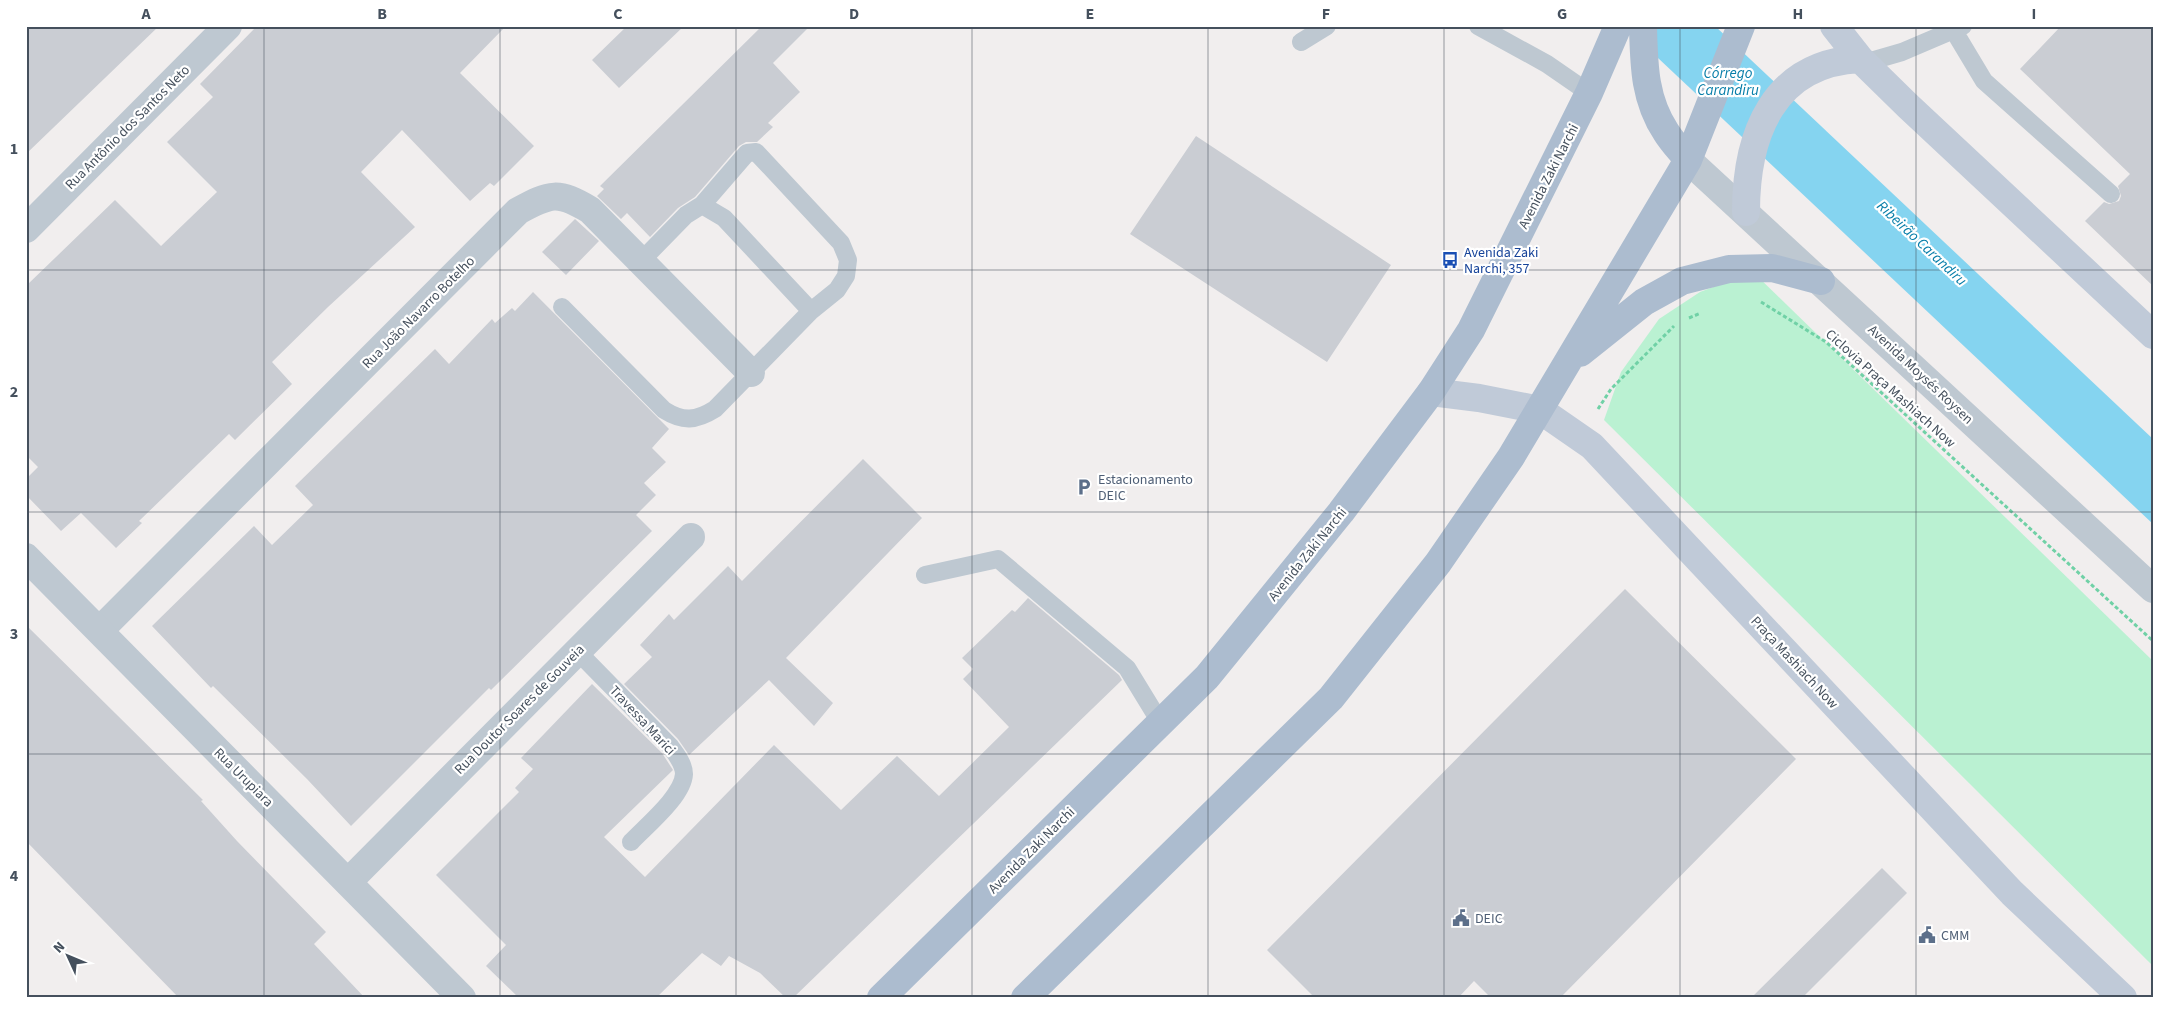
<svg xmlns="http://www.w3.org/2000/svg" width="2179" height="1024" viewBox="0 0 2179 1024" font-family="'Source Sans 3',sans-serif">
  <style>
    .green { fill: #baf1d2 }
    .water { fill: #85d4f0 }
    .building { fill: #cacdd3 }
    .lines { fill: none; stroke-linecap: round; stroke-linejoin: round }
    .path { stroke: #70d1a6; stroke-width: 3; stroke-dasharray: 4 2.5; stroke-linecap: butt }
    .service { stroke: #bec8d1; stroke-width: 18 }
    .minor { stroke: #bec8d1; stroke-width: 28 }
    .tertiary { stroke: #bec8d1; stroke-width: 28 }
    .secondary { stroke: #c0cad8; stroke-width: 28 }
    .primary { stroke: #acbccf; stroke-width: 28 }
    .grid { fill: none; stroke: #45505d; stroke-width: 1; stroke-opacity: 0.55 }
    .labels { text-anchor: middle; stroke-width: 4.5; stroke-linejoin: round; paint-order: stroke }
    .street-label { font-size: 14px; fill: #45505d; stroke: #fff }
    .transit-label { font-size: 14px; fill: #164399; stroke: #fff; text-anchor: start }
    .service-label { font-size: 14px; fill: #4e5e75; stroke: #fff; text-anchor: start }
    .water-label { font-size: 15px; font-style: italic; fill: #067da8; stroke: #fff }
    .neatline { fill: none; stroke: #45505d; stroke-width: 2 }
    .grid-label { font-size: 16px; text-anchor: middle; font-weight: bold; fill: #45505d }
  </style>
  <rect width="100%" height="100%" fill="#f1eeee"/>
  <path class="green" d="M 1753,272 L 2153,661 L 2153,966 L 1604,420 L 1621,372 L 1659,319 L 1700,292 Z"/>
  <path class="water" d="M 1624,26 L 1715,26 L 2153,439 L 2153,524 Z"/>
  <path class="building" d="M 26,26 L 159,26 L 26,154 Z
    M 257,26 L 506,26 L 460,73 L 534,146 L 494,186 L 490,183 L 470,201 L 402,130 L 361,172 L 415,227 L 328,307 L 272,362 L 292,384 L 235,440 L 229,434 L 139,521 L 142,523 L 116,548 L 81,513 L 61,531 L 26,495 L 26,479 L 38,467 L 26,455 L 26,286 L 115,200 L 161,246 L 217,192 L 167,142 L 213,97 L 200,84 Z
    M 627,26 L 684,26 L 619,88 L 592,60 Z
    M 762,26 L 810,26 L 773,63 L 800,92 L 768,123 L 773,127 L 757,142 L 746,142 L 739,146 L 695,197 L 678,208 L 650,237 L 627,213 L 621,219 L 597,196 L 604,189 L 600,186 Z
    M 2061,26 L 2153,26 L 2153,286 L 2085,221 L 2104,202 L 2109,204 L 2119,201 L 2121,196 L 2118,186 L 2130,174 L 2020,69 Z
    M 1196,136 L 1391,265 L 1327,362 L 1130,234 Z
    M 575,219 L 599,241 L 566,275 L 542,252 Z
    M 533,292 L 669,429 L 652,448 L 666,462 L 644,483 L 656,495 L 636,515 L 652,531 L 491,690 L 489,688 L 351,826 L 307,779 L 213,686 L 211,688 L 152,626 L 254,526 L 272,545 L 313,505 L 295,486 L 435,349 L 449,364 L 492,319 L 495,323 L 512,308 L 515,311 Z
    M 863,459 L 922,518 L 786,658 L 833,703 L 814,726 L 769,680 L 689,755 L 678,739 L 624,684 L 652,657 L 640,645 L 669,614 L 674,620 L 728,566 L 742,581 Z
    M 1625,589 L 1796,759 L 1560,998 L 1491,998 L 1474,981 L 1458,998 L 1315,998 L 1267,950 Z
    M 1028,598 L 1119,675 L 1122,680 L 793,998 L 786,998 L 760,973 L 729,956 L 721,966 L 702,953 L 656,998 L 519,998 L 486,966 L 506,945 L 436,875 L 519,792 L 515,788 L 533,769 L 521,758 L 592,684 L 662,753 L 673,770 L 604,837 L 645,877 L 774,745 L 841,810 L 897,756 L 939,796 L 1009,727 L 963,679 L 973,669 L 962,658 L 1012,610 L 1015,612 Z
    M 26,625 L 203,800 L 201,801 L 237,841 L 326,932 L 314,944 L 365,998 L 179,998 L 26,841 Z
    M 1882,868 L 1907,893 L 1802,998 L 1751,998 Z"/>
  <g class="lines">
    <path class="path" d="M 1761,302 L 1826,342 L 2153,641
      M 1689,318 L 1701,313
      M 1598,409 L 1611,389 L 1674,326"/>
    <path class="service" d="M 1478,26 L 1547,64 L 1589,93
      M 1951,26 L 1984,81 L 2111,194
      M 1301,42 L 1327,26
      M 1864,63 L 1902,52 L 1963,26
      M 641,261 L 686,215 L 702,205 L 724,218 L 811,311
      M 562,307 L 664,410 C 683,422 696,421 715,409 L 811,311 L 837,290 L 846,276 L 848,260 L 841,243 L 756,152 L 747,153 L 702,205
      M 925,575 L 998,559 L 1127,668 L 1160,722
      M 577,651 L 670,746 C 676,754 684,764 684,774 C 683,796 646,826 631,842"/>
    <path class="minor" d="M 100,630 L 518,211 C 551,193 558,191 590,210 L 751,373
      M 348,882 L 691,537"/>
    <path class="tertiary" d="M 1688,160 L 2153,589
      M 26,229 L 228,26
      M 26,557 L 462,998"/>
    <path class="secondary" d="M 1834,26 L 1860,59 L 1908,106 L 2153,335
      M 1746,212 C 1746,135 1773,63 1860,59
      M 1431,392 L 1479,398 L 1540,410 L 1592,446 L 2012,893 L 2123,998"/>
    <path class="primary" d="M 1643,26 C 1644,64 1644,99 1666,132 C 1672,142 1681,151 1688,160
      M 1580,353 L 1644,302 L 1682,281 L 1729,269 L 1772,268 L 1821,281
      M 881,998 L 1207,677 L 1341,512 L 1431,392 L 1471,330 L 1589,93 L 1618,26
      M 1025,998 L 1331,698 L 1438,563 L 1511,457 L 1688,160 L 1741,26"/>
  </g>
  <path class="grid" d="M 264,26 L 264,998M 500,26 L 500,998M 736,26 L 736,998M 972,26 L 972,998M 1208,26 L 1208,998M 1444,26 L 1444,998M 1680,26 L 1680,998M 1916,26 L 1916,998M 26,270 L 2153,270M 26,512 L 2153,512M 26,754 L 2153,754"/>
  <defs>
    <g id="bus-bare" transform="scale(1.35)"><path d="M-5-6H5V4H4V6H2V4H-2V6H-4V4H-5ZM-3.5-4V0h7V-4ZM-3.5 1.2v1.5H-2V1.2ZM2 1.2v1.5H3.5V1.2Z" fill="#1a4fb4" stroke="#fff" stroke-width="2.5" paint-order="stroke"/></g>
    <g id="parking-bare" transform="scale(1.35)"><path d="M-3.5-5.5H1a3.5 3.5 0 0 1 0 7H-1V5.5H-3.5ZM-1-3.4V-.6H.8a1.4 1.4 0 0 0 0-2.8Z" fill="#5c6f8a" stroke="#fff" stroke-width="2.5" paint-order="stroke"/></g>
    <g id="civic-bare" transform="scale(1.35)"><path d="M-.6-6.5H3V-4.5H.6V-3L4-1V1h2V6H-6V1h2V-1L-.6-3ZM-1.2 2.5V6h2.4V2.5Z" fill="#5c6f8a" stroke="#fff" stroke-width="2.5" paint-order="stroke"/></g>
  </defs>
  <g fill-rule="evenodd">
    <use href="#bus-bare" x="1450" y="260"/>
    <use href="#parking-bare" x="1084" y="487"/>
    <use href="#civic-bare" x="1461" y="918"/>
    <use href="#civic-bare" x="1927" y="935"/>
  </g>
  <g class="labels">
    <g class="street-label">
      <text transform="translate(127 127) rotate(-45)" y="5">Rua Antônio dos Santos Neto</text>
      <text transform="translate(1548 176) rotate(-63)" y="5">Avenida Zaki Narchi</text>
      <text transform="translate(418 312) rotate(-45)" y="5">Rua João Navarro Botelho</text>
      <text transform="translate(1921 374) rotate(43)" y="5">Avenida Moysés Roysen</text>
      <text transform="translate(1891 388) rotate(42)" y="5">Ciclovia Praça Mashiach Now</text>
      <text transform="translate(1307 554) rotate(-51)" y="5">Avenida Zaki Narchi</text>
      <text transform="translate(1795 662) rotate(47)" y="5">Praça Mashiach Now</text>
      <text transform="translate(519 709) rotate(-45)" y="5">Rua Doutor Soares de Gouveia</text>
      <text transform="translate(643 720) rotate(47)" y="5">Travessa Marici</text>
      <text transform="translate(244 777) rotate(45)" y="5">Rua Urupiara</text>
      <text transform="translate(1031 850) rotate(-45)" y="5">Avenida Zaki Narchi</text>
    </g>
    <g class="transit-label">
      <text x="1464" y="257">Avenida Zaki<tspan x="1464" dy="16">Narchi, 357</tspan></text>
    </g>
    <g class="service-label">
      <text x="1098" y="484">Estacionamento<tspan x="1098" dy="16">DEIC</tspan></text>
      <text x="1475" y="923">DEIC</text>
      <text x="1941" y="940">CMM</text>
    </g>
    <g class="water-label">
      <text x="1728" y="78">Córrego<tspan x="1728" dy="17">Carandiru</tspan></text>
      <text transform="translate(1922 243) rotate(43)" y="5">Ribeirão Carandiru</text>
    </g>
  </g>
  <rect width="2179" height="1024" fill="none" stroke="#ffffff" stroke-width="55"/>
  <g transform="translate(68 956) rotate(314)" stroke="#ffffff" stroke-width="4" paint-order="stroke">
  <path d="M0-4L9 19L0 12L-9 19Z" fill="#45505d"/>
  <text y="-8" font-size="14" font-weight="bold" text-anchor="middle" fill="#45505d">N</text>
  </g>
  <rect x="28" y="28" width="2124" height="968" class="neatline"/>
  <g class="grid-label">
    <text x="146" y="19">A</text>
    <text x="382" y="19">B</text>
    <text x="618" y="19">C</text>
    <text x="854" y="19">D</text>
    <text x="1090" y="19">E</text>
    <text x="1326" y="19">F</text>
    <text x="1562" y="19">G</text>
    <text x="1798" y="19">H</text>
    <text x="2034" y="19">I</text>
    <text x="14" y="154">1</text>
    <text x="14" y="397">2</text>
    <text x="14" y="639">3</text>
    <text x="14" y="881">4</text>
  </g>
</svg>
